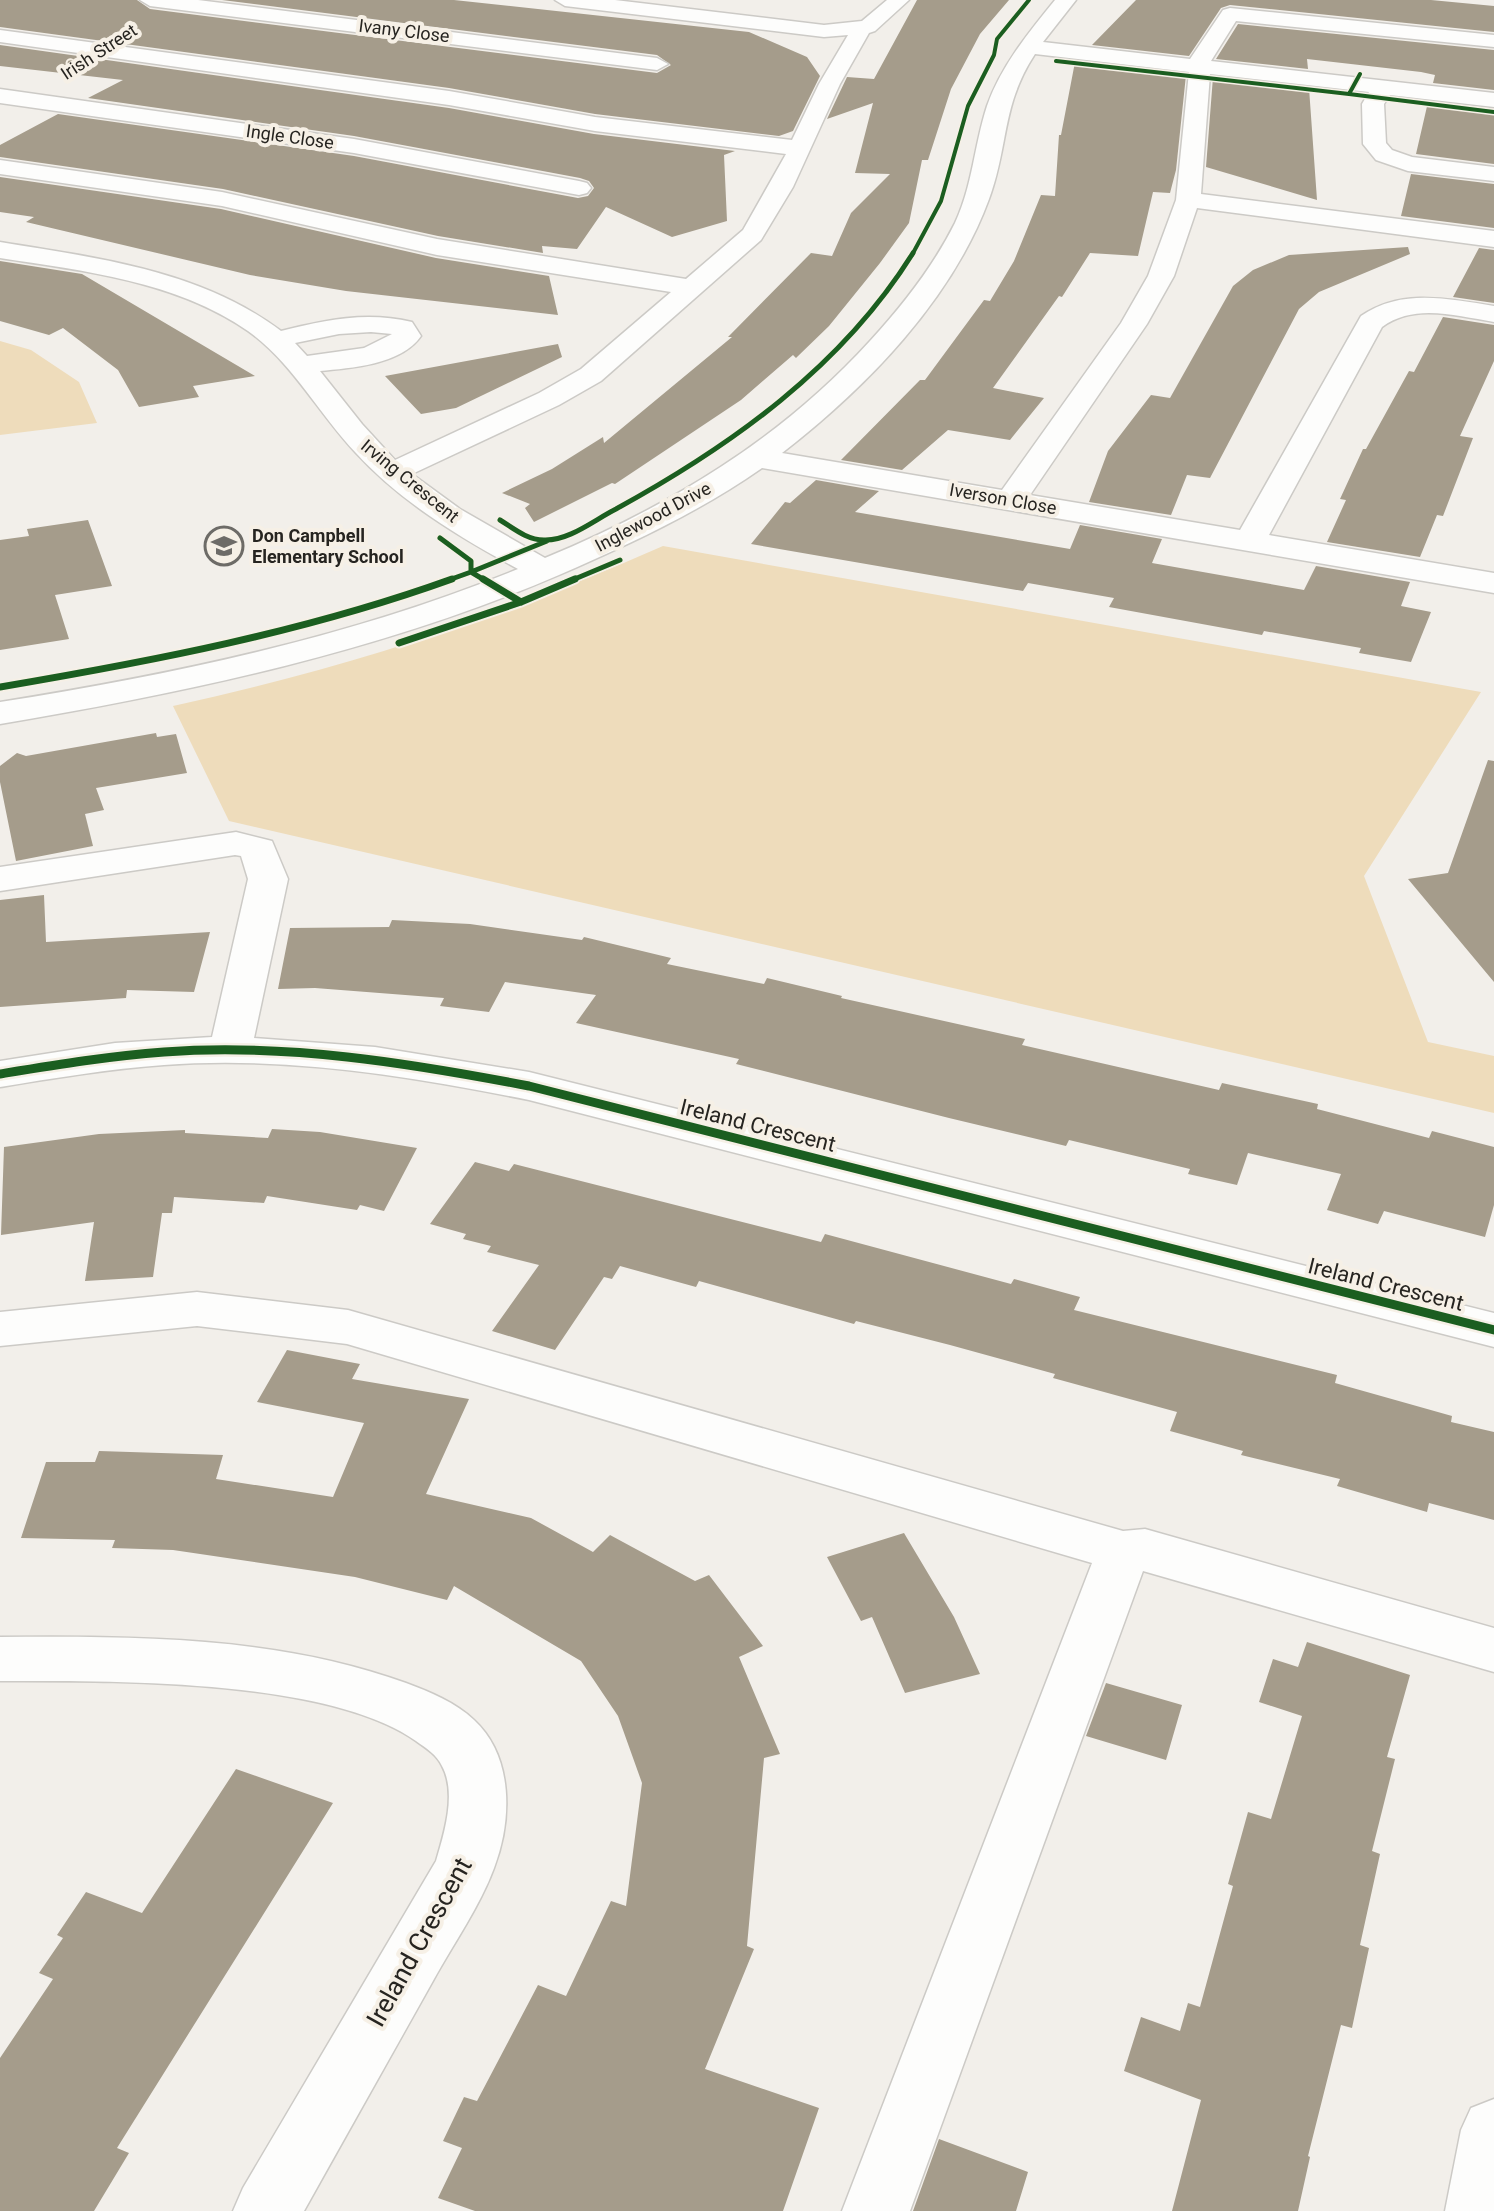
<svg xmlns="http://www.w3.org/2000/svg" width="1494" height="2211" viewBox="0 0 1494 2211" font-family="Roboto,sans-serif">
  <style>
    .green { fill: #eedcbb }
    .building { fill: #a59c8b }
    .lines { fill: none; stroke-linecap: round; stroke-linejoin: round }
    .minor-casing { stroke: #cccac6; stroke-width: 3 }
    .minor { fill: #fdfdfc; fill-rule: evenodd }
    .cycleway-far3-casing { stroke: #f6f0e6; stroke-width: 7 }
    .cycleway-far2-casing { stroke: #f6f0e6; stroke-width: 8 }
    .cycleway-far1-casing { stroke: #f6f0e6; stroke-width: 11 }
    .cycleway-casing { stroke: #f6f0e6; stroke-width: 14 }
    .cycleway-far3 { stroke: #1b5e20; stroke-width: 4 }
    .cycleway-far2 { stroke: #1b5e20; stroke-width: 5 }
    .cycleway-far1 { stroke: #1b5e20; stroke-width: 7 }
    .cycleway { stroke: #1b5e20; stroke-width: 9 }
    .labels { text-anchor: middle; stroke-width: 8; stroke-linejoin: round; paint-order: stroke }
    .far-street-label { font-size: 18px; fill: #262420; stroke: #f6f0e6 }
    .far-poi-label { font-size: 18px; font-weight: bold; fill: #262420; stroke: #f6f0e6; text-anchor: start }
    .street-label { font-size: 22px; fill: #262420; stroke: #f6f0e6 }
    .near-street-label { font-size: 26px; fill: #262420; stroke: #f6f0e6 }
  </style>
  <rect width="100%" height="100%" fill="#f2efea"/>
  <path class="green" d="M 0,341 L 31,350 L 79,382 L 97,423 L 0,435 Z
    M 663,546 L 1481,692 L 1364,876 L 1428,1042 L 1494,1056 L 1494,1113 L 229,821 L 173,706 C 348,668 499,618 663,546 Z"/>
  <path class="building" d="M 0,0 L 137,0 L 150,9 L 657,73 L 671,65 L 657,55 L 222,0 L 454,0 L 749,32 L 807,57 L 820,76 L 793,131 L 779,136 L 595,114 L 449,88 L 0,27 Z
    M 917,0 L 1009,0 L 980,34 L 951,89 L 928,160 L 922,160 L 909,223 L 880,263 L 829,326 L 796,358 L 793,355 L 741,400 L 615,484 L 612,483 L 534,522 L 525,508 L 530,504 L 502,493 L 552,469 L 603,437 L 604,443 L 732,337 L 728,337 L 811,253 L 832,256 L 851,213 L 890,174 L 855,173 L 873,103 L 827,119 L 847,77 L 874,79 Z
    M 1136,0 L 1431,0 L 1494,6 L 1494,32 L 1230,5 L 1221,8 L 1189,56 L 1092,45 Z
    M 1238,24 L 1494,50 L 1494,90 L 1433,83 L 1435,75 L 1421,72 L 1307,59 L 1308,69 L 1216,59 Z
    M 0,45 L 449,108 L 594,134 L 735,151 L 724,155 L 727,221 L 672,237 L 606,207 L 577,249 L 542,246 L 543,253 L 438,236 L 223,189 L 0,157 L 0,145 L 58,114 L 354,156 L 578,198 L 588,196 L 594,188 L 589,181 L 580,178 L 354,136 L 88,98 L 123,80 L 0,66 Z
    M 1075,62 L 1186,75 L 1176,170 L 1170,193 L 1153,192 L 1138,256 L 1090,253 L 1062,297 L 1059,296 L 993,388 L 1044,398 L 1010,440 L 948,430 L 902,470 L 841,460 L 920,380 L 925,380 L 984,300 L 990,301 L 1014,261 L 1041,195 L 1055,196 L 1059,135 L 1061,135 Z
    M 1213,77 L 1309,88 L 1317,200 L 1206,167 Z
    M 1428,102 L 1494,110 L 1494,164 L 1416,154 Z
    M 1411,174 L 1494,184 L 1494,228 L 1401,216 Z
    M 0,177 L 221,209 L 436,258 L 549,276 L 558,315 L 346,291 L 250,275 L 26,222 L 34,217 L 0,212 Z
    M 1408,247 L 1410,254 L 1319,292 L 1299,309 L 1210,478 L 1187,475 L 1171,515 L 1089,502 L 1108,451 L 1151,395 L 1170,398 L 1233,286 L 1253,270 L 1289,255 Z
    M 1479,248 L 1494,250 L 1494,303 L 1453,297 Z
    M 0,261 L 82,274 L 255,376 L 193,386 L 199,397 L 139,407 L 118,370 L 63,328 L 49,335 L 0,321 Z
    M 1443,317 L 1494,325 L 1494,361 L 1460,436 L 1473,438 L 1443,516 L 1437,515 L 1420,557 L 1327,542 L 1346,500 L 1340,499 L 1363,449 L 1366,449 L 1409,371 L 1414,372 Z
    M 558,344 L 562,357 L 456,408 L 421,414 L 385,376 Z
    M 816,480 L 879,491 L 855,512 L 1070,549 L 1080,525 L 1162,539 L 1152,563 L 1304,590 L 1316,566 L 1410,582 L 1401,606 L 1431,612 L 1411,662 L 1359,653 L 1361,648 L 1264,631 L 1262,635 L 1109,607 L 1114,598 L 1028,583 L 1023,591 L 751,544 L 785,502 L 790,503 Z
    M 88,520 L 112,586 L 55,595 L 69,639 L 0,650 L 0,540 L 29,536 L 27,529 Z
    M 156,733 L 157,737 L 176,734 L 187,773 L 96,788 L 104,810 L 85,814 L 93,846 L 16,861 L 0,782 L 0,766 L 17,753 L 26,756 Z
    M 1488,760 L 1494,761 L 1494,982 L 1408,879 L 1448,873 Z
    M 44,895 L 46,942 L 210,932 L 194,992 L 127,990 L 126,998 L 0,1007 L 0,900 Z
    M 392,920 L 470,924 L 582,940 L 584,937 L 671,958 L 667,964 L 764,984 L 767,978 L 842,996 L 841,998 L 1025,1039 L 1022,1045 L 1219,1090 L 1222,1083 L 1318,1104 L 1317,1109 L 1429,1138 L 1432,1131 L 1494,1147 L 1494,1205 L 1485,1237 L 1384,1211 L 1378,1224 L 1327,1210 L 1341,1174 L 1248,1153 L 1237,1185 L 1188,1174 L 1190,1169 L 1069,1140 L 1066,1146 L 949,1118 L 736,1064 L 739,1059 L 576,1023 L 596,995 L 505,982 L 489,1012 L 440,1006 L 444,998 L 315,988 L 278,989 L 290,928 L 389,927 Z
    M 272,1129 L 320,1132 L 417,1148 L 384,1211 L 360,1205 L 357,1210 L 267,1196 L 264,1203 L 174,1197 L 172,1213 L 162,1213 L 153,1277 L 85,1281 L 94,1222 L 1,1235 L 4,1147 L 99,1134 L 185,1130 L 185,1133 L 268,1138 Z
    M 475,1162 L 509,1171 L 514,1164 L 821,1242 L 825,1234 L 1011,1284 L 1014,1279 L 1080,1297 L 1074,1310 L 1337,1375 L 1335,1383 L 1452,1416 L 1451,1422 L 1494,1432 L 1494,1520 L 1429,1503 L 1427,1512 L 1337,1486 L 1340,1479 L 1241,1455 L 1243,1451 L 1170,1431 L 1177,1412 L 1053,1378 L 1055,1374 L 950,1345 L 856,1321 L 854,1324 L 699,1281 L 696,1287 L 620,1266 L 612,1279 L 604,1277 L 555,1350 L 492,1331 L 539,1265 L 487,1252 L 491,1246 L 463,1239 L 466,1234 L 430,1224 Z
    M 287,1350 L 360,1364 L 352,1379 L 469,1399 L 426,1494 L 531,1518 L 593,1552 L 610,1535 L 695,1581 L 709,1575 L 763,1646 L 739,1657 L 780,1754 L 764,1758 L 747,1946 L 754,1949 L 705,2069 L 819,2108 L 783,2211 L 475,2211 L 438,2198 L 462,2148 L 443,2141 L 464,2097 L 477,2101 L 538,1985 L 566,1996 L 611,1901 L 626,1906 L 642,1783 L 618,1716 L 581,1661 L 454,1586 L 447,1600 L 355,1577 L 173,1550 L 112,1548 L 115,1540 L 21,1538 L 46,1462 L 95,1462 L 99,1451 L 223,1455 L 216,1479 L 333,1497 L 364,1423 L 257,1402 Z
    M 904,1533 L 954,1617 L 980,1674 L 905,1693 L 872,1617 L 861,1621 L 827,1557 Z
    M 1307,1642 L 1410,1675 L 1387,1757 L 1395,1759 L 1372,1851 L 1380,1854 L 1360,1945 L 1369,1948 L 1352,2028 L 1341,2025 L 1308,2156 L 1310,2157 L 1298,2211 L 1172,2211 L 1201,2100 L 1124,2071 L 1141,2017 L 1180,2031 L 1188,2003 L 1200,2007 L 1233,1886 L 1228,1884 L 1248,1812 L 1271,1819 L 1302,1716 L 1259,1702 L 1273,1659 L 1298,1667 Z
    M 1106,1683 L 1182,1705 L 1166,1760 L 1086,1736 Z
    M 236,1769 L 333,1803 L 117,2148 L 129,2153 L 94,2211 L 0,2211 L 0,2058 L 53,1979 L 39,1973 L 63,1938 L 57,1935 L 86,1892 L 142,1913 Z
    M 939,2139 L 1028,2172 L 1016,2211 L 913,2211 Z"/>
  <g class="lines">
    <g class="minor-casing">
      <path id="minor" d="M 140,0 L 198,0 L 657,58 L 668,64 L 657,70 L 150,6 Z
        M 555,0 L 615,0 L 824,25 L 862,21 L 887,0 L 909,0 L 875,31 L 869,33 L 840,84 L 793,187 L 761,240 L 601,381 L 559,405 L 412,474 L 460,509 L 545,558 C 668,507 780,440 870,341 C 903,305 933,267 955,223 C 973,184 974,146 987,106 C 1001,66 1029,32 1055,0 L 1076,0 L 1043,42 L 1190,59 L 1223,10 L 1230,8 L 1494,35 L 1494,47 L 1236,21 L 1211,61 L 1494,93 L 1494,107 L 1390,95 L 1384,104 L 1386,143 L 1392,150 L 1412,157 L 1494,167 L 1494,181 L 1408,171 L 1376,160 L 1363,144 L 1362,104 L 1369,92 L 1210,74 L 1201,194 L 1494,231 L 1494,247 L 1197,208 L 1174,276 L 1147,324 L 1030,495 L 1240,530 L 1361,316 C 1402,288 1448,299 1494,306 L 1494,322 C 1456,316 1415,303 1382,327 L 1269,535 L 1494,573 L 1494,593 L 762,468 C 699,512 630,544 559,575 C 382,651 190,692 0,724 L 0,702 C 176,674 352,637 518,569 C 459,537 401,502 356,453 C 318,413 293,363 248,331 C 176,281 84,271 0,258 L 0,242 C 97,258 200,270 281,331 C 325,320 366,311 412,322 L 421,336 C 401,365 351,368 320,371 L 362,424 L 395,460 L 539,393 L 581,369 L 671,292 L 437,255 L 222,206 L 0,174 L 0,160 L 222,192 L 437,239 L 686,279 L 743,230 L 786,154 L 595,131 L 449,105 L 0,42 L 0,30 L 449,91 L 595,117 L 792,140 L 819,84 L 848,35 L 824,37 L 565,6 ZM 1035,54 L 1189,72 L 1176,200 L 1148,276 L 1121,323 L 1002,490 L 782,453 C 866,388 952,300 989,199 C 1009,145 1001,106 1035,54 ZM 371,332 L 392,334 L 364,348 L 307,356 L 295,343 L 339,334 Z
        M 0,89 L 354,139 L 579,181 L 587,183 L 591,188 L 587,193 L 579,195 L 354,153 L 0,103 Z
        M 236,832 L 272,841 L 288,879 L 254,1038 L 375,1047 L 529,1072 L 1494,1313 L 1494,1347 L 529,1100 C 409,1076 286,1056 164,1065 C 109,1069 55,1078 0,1087 L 0,1061 L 115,1043 L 212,1037 L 248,879 L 241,856 L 235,855 L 0,891 L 0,867 Z
        M 197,1292 L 348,1310 L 1123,1531 L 1145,1529 L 1494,1628 L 1494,1672 L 1143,1571 L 910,2211 L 842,2211 L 1092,1563 L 347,1344 L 197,1326 L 0,1346 L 0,1312 Z
        M 0,1637 C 135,1636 278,1636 406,1683 C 430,1692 455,1702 474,1720 C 514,1757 512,1821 494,1868 C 480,1906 454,1943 434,1979 C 391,2056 347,2134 304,2211 L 233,2211 L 243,2188 L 436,1861 C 444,1834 457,1793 442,1766 C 437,1755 426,1748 416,1741 C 326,1678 110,1681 0,1681 Z
        M 1494,2099 L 1494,2211 L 1445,2211 L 1461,2130 L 1471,2108 Z"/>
    </g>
    <use href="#minor" class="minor"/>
    <g class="cycleway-far3-casing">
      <path id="cycleway-far3" d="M 1056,61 L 1349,94
        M 1360,74 L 1349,94 L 1494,112
        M 912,255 L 941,201 L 968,106 L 994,55 L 997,39 L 1029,0"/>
    </g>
    <g class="cycleway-far2-casing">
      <path id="cycleway-far2" d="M 500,520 C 513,528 527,540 544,540 C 569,541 594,520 616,509 C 731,446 842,367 913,253
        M 440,538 L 471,561 L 471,572 L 446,581
        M 486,581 L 471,572 L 547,541
        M 570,581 L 620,560"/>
    </g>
    <g class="cycleway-far1-casing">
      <path id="cycleway-far1" d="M 483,579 L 521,602
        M 399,643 L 521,602 L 575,579
        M 0,687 C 153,661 305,632 452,579"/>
    </g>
    <g class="cycleway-casing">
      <path id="cycleway" d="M 0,1074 C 55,1065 109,1056 164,1052 C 286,1043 409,1063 529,1086 L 1494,1330"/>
    </g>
    <use href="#cycleway-far3" class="cycleway-far3"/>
    <use href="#cycleway-far2" class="cycleway-far2"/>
    <use href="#cycleway-far1" class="cycleway-far1"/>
    <use href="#cycleway" class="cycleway"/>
  </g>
  <defs>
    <g id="school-ring" transform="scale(2)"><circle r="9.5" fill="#f6f0e6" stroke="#6d6b67" stroke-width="1.5"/><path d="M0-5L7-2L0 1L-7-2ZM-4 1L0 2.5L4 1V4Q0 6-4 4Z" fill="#6d6b67"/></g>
  </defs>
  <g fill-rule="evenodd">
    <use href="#school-ring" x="224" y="546"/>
  </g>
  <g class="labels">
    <g class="far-street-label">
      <text transform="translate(404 31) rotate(7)" y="6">Ivany Close</text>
      <text transform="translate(99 52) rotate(-33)" y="6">Irish Street</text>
      <text transform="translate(290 137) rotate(8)" y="6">Ingle Close</text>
      <text transform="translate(410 481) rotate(39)" y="6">Irving Crescent</text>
      <text transform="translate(1003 499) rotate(10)" y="6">Iverson Close</text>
      <text transform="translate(653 517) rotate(-28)" y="6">Inglewood Drive</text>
    </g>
    <g class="far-poi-label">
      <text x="252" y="542">Don Campbell<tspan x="252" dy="21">Elementary School</tspan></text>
    </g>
    <g class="street-label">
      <text transform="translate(758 1125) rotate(14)" y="8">Ireland Crescent</text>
      <text transform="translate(1386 1284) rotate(14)" y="8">Ireland Crescent</text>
    </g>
    <g class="near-street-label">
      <text transform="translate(419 1942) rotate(-61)" y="9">Ireland Crescent</text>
    </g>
  </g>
</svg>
